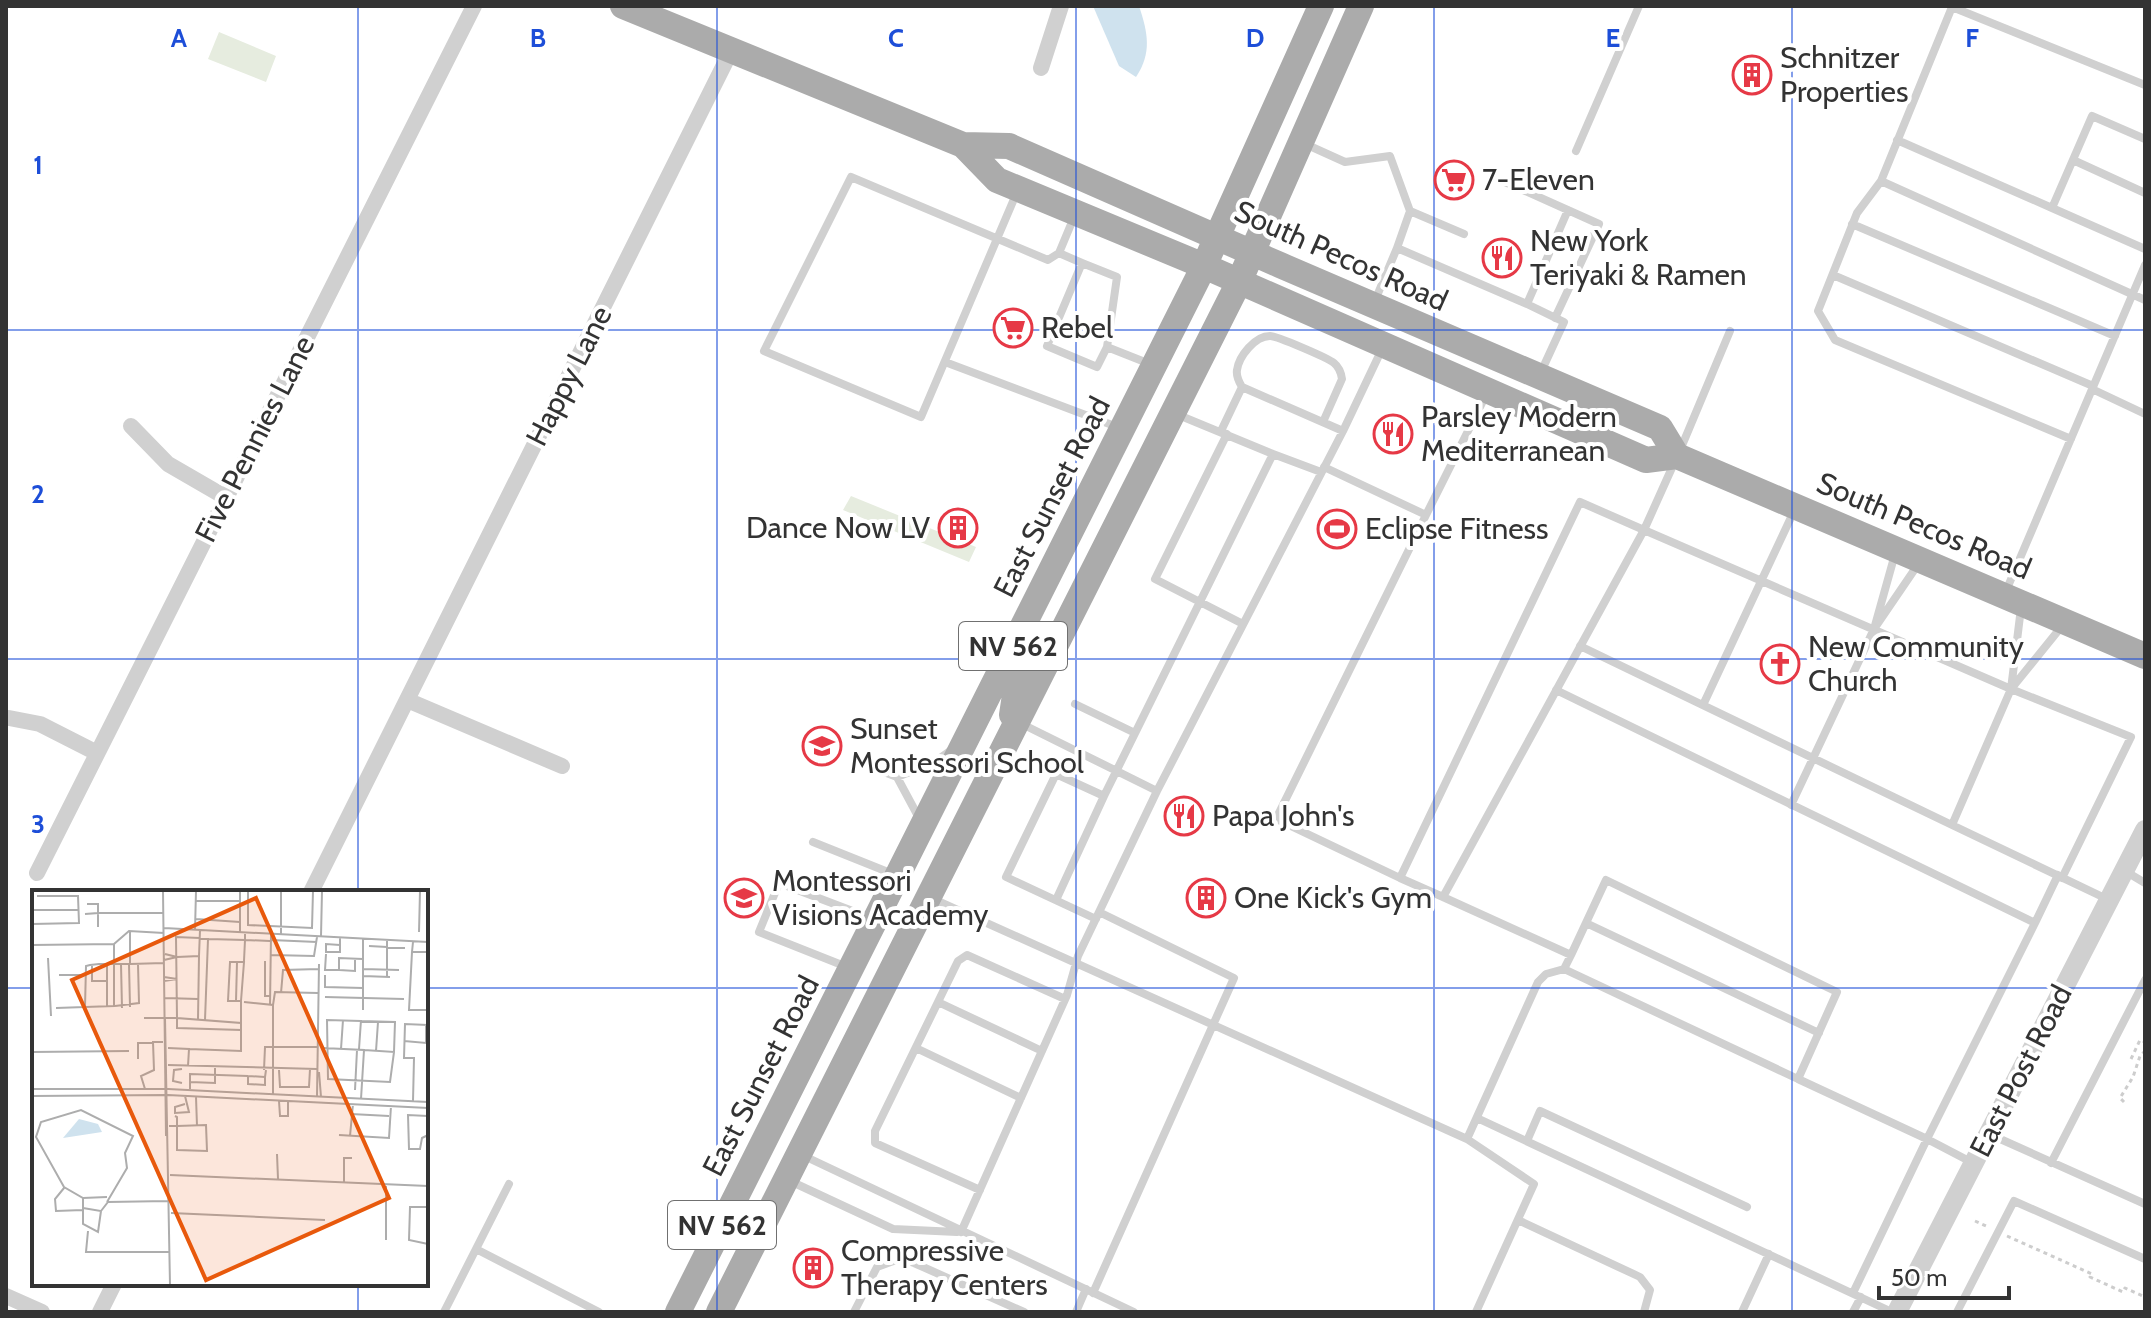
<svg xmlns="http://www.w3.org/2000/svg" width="2151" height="1318" viewBox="0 0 2151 1318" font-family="Cabin,sans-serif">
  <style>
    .green { fill: #e6ecdf }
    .water { fill: #cfe2ee }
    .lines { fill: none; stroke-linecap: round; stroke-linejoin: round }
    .path { stroke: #cdcdcd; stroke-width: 3; stroke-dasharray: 4 4; stroke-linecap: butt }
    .service { stroke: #d0d0d0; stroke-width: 8 }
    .minor { stroke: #d0d0d0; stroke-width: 16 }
    .tertiary { stroke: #d0d0d0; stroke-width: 20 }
    .primary { stroke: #ababab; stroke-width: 26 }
    .grid { fill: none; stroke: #1d4ed8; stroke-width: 2; stroke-opacity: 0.55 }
    .labels { text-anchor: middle; stroke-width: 8; stroke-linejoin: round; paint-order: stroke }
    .shield { fill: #fff; stroke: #707070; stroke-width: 2 }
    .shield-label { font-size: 28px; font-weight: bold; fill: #333 }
    .poi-label { font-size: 30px; fill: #333; stroke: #fff; text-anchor: start }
    .street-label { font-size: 30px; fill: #333; stroke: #fff }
    .inset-road { fill: none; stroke: #adadad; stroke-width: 2 }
    .view { fill: #e8590c; fill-opacity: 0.15; stroke: #e8590c; stroke-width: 4 }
    .inset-edge { fill: none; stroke: #333; stroke-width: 4 }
    .grid-label { font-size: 26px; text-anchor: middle; font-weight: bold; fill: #1d4ed8; stroke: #fff; stroke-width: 8; stroke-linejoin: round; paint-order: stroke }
  </style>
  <rect width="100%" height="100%" fill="#fff"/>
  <path class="green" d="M 219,32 L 276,56 L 266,82 L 208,59 Z
    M 851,496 L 976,547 L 969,562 L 843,510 Z"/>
  <path class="water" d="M 1093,6 L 1139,6 C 1148,33 1152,53 1136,77 L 1119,66 Z"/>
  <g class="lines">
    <path class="path" d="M 2131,1059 L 2140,1040 L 2145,1042
      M 2124,1102 L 2120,1098 L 2133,1077 L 2140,1056 L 2145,1051
      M 1975,1221 L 1986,1226
      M 2007,1236 L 2092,1274 L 2090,1277 L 2123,1292 L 2125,1288 L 2145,1297"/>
    <path class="service" d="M 2145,85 L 1952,7 L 1881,181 L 2145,300
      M 2145,139 L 2092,116 L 2052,208 L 2145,249
      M 1897,140 L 2052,208
      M 1303,143 L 1345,162 L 1390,156 L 1410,211 L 1397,248 L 1527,304 L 1564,322 L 1541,372
      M 1576,151 L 1639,6
      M 2073,160 L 2145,193
      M 1881,181 L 1857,213 L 1818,311 L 1835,340 L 2071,439
      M 1505,182 L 1599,224 L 1555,318
      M 1017,192 L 921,417 L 764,351 L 851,177 L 1048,260 L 1059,253
      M 1410,211 L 1464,234
      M 1074,217 L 1059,253 L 1082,263
      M 1852,224 L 2115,336
      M 1833,275 L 2093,386
      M 1374,303 L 1397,248
      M 1527,304 L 1568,210
      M 1107,347 L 1117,277 L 1082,263 L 1047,346 L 1097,367 L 1107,347 L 1150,364
      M 945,362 L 1120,428
      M 1242,387 C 1239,382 1236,376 1237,370 C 1239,356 1255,336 1270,336 C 1277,336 1328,358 1334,363 C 1339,367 1341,372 1342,379 L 1323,422
      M 2092,389 L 2145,414
      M 1221,431 L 1242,387 L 1343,431
      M 1227,434 L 1155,579 L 1243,624
      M 1681,448 L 1730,331
      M 1273,454 L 1321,472
      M 1324,467 L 1426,515 L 1486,395
      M 1426,515 L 1276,819 L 1400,878 L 1580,502 L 1644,530 L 1675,461
      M 1895,554 L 1874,629 L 1919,563
      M 2006,591 L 2145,265
      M 2021,608 L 2011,689 L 2062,626
      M 1580,646 L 1952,825
      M 2011,689 L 1952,825 L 2107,899
      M 1556,690 L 2035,923 L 2058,875
      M 1075,704 L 1135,733
      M 1703,705 L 1794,511
      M 1022,724 L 1157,791
      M 855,761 L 897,777
      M 1104,796 L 1273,454 L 1176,414
      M 1791,805 L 1874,629
      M 919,818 L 897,777 L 933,763 L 950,751
      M 813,842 L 893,874
      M 2125,871 L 2145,883
      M 1400,878 L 1443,897 L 1644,530 L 2011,689 L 2131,737 L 2062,878
      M 1443,897 L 1571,955 L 1606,880 L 1837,992 L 1798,1079 L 1564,969 L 1571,955
      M 931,898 L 1467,1139 L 1538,982 L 1546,974 L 1564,969
      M 1056,900 L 1104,796 L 1056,774 L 1006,877 L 1096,919
      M 1586,923 L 1819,1033
      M 847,967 L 759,932 L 779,883 L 871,918
      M 938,1002 L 1042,1051
      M 916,1048 L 1021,1098
      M 1798,1079 L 1927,1139 L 2035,923
      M 1477,1118 L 1892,1312
      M 1989,1134 L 2145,1204
      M 1467,1139 L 1534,1184 L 1476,1312
      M 1527,1141 L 1540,1111 L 1747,1207
      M 802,1155 L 1134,1312
      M 2051,1163 L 2145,980
      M 790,1181 L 893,1229 L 957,1232
      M 980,1190 L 875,1143 L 875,1131 L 958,961 L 967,955 L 1065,999
      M 1518,1220 L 1640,1277 L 1650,1290 L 1644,1312
      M 961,1232 L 1067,995 L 1078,956 L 1157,791 L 1343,431 L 1382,349
      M 476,1249 L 599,1312
      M 1093,1293 L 1234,978 L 1099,912
      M 1853,1293 L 1927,1139 L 1973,1163
      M 444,1312 L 509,1184
      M 854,1312 L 877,1267 L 899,1259 L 914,1263 L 1024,1312
      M 1076,1312 L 1086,1289
      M 1742,1312 L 1769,1254
      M 1853,1312 L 1861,1297
      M 1957,1312 L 2014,1201 L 2145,1259"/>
    <path class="minor" d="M 1041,68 L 1061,6
      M 131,426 L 168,464 L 225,497
      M 407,700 L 562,766
      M 9,718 L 40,724 L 97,753
      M 37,873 L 474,6
      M 311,892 L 731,51
      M 6,1296 L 42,1312
      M 100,1312 L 114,1284"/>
    <path class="tertiary" d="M 1897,1312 L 2145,830"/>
    <path class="primary" d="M 623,6 L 963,145 L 1009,146 L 1280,265 L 1660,428 L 1677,456
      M 963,145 L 997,180 L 1204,266 L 1646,460 L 1677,456 L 2145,656
      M 1016,720 L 1012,715 C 1015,689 1021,667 1032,644
      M 678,1312 L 1204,266 L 1321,6
      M 719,1312 L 1239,282 L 1361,6"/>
  </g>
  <path class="grid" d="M 358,6 L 358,892M 717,6 L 717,1312M 1076,6 L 1076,1312M 1434,6 L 1434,1312M 1792,6 L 1792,1312M 6,330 L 2145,330M 6,659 L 2145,659M 6,988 L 34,988M 426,988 L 2145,988M 358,1284 L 358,1312"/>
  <defs>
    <g id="building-ring" transform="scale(2)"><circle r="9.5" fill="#fff" stroke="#e63946" stroke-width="1.5"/><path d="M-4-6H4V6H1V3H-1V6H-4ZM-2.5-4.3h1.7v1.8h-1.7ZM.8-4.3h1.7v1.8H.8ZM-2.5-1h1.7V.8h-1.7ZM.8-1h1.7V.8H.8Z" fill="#e63946"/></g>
    <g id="supermarket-ring" transform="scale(2)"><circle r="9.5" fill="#fff" stroke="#e63946" stroke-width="1.5"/><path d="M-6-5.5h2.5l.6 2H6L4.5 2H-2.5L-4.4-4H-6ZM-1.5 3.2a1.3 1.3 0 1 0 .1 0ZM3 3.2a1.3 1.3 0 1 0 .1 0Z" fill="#e63946"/></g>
    <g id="restaurant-ring" transform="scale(2)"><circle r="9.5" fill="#fff" stroke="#e63946" stroke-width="1.5"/><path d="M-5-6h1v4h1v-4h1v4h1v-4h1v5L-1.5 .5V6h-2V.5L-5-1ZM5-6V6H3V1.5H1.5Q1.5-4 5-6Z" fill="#e63946"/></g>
    <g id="stadium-ring" transform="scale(2)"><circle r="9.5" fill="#fff" stroke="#e63946" stroke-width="1.5"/><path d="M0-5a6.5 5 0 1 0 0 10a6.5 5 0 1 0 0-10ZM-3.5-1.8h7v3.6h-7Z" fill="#e63946"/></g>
    <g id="church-ring" transform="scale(2)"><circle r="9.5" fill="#fff" stroke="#e63946" stroke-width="1.5"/><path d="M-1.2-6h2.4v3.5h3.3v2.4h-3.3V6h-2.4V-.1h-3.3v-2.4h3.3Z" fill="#e63946"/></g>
    <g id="school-ring" transform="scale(2)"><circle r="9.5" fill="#fff" stroke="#e63946" stroke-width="1.5"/><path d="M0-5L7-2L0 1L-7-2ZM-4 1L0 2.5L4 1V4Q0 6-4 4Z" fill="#e63946"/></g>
  </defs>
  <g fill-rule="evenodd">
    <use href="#building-ring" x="1752" y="75"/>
    <use href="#supermarket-ring" x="1454" y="180"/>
    <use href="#restaurant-ring" x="1502" y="258"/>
    <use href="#supermarket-ring" x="1013" y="328"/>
    <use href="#restaurant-ring" x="1393" y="434"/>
    <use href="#building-ring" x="958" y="528"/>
    <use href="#stadium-ring" x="1337" y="529"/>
    <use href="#church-ring" x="1780" y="664"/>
    <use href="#school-ring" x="822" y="746"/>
    <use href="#restaurant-ring" x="1184" y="816"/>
    <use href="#school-ring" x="744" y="898"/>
    <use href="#building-ring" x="1206" y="898"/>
    <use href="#building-ring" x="813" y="1268"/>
  </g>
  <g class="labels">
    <g class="shield">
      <rect x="959" y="622" width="108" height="48" rx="6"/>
      <rect x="668" y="1201" width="108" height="48" rx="6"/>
    </g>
    <g class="shield-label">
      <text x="1013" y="656">NV 562</text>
      <text x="722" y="1235">NV 562</text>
    </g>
    <g class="poi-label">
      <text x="1780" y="68">Schnitzer<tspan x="1780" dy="34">Properties</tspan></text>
      <text x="1482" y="190">7-Eleven</text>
      <text x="1530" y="251">New York<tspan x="1530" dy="34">Teriyaki &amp; Ramen</tspan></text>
      <text x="1041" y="338">Rebel</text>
      <text x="1421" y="427">Parsley Modern<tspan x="1421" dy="34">Mediterranean</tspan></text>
      <text x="930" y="538" text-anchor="end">Dance Now LV</text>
      <text x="1365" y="539">Eclipse Fitness</text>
      <text x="1808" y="657">New Community<tspan x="1808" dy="34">Church</tspan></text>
      <text x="850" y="739">Sunset<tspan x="850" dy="34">Montessori School</tspan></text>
      <text x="1212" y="826">Papa John's</text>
      <text x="772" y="891">Montessori<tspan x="772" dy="34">Visions Academy</tspan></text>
      <text x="1234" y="908">One Kick's Gym</text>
      <text x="841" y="1261">Compressive<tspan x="841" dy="34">Therapy Centers</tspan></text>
    </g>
    <g class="street-label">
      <text transform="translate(1341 256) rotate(24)" y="10">South Pecos Road</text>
      <text transform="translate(569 376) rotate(-63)" y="10">Happy Lane</text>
      <text transform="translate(255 439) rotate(-63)" y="10">Five Pennies Lane</text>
      <text transform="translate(1052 497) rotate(-63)" y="10">East Sunset Road</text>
      <text transform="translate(1924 526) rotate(23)" y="10">South Pecos Road</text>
      <text transform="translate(2021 1071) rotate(-63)" y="10">East Post Road</text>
      <text transform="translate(761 1076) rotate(-63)" y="10">East Sunset Road</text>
    </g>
  </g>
  <g transform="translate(32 890)">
    <rect width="396" height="396" fill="#fff"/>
    <path d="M 47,229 L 66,234 L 70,242 L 31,248 Z" fill="#cfe2ee"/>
    <path class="inset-road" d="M 131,1 L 134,246M 216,1 L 216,35 L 280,38 L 281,1M 164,11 L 208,11M 0,20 L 46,20M 53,24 L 66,23 L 66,14 L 55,14M 164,29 L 208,32M 0,34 L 47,33 L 46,6 L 5,6M 66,37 L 66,23 L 131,23M 132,38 L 396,52M 163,40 L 164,1M 208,42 L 208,1M 213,42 L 213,50 L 238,51M 387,42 L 388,1M 249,45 L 249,1M 289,46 L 290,1M 168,48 L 144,47 L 145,128 L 209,133 L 209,140M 168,49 L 176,49 L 173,130M 176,49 L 213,50 L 212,71M 239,50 L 285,52M 381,52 L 380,62 L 396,62M 82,54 L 82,116 L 53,117 L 54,76 L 58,75 L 67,74 L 98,74 L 132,73M 0,55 L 82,54 L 97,41 L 132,43M 308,55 L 294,54 L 294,62 L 308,62 L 308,48M 337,56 L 373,58M 380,62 L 377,120 L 396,120M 294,64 L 293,80 L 307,80 L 307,68 L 331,69M 239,65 L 282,66 L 285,47M 145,67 L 167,66 L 168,40M 16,68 L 19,126M 132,70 L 145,67 L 133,64M 233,71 L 233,106 L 238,106M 89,74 L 90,118M 97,74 L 98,117M 98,74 L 98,41M 60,75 L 60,91 L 75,91 L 75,74M 331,79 L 367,80M 307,80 L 323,81 L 323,69M 27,85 L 52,85M 293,85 L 293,97 L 331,98M 331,86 L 358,87M 132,87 L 145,89 L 132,91M 355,87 L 355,50M 75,91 L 75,116M 249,103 L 251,80 L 287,79M 293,107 L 372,109M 133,108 L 166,109M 204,111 L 205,72M 212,112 L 241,115 L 241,204M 238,115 L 239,45M 241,115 L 243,102 L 286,103M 83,116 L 107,113 L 106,74M 24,118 L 53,117M 331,120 L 331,49M 112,128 L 145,128 L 145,138 L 209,140 L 209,161 L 157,159M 133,128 L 138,395M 166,129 L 167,66M 209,133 L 209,111 L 196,111 L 198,72 L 212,72 L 209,111M 372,151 L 394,153 L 394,135M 136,158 L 157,159 L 156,176M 291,158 L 332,160 L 329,209M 309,159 L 311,130M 327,159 L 329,130M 332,160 L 362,162 L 363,132 L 295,130 L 296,189 L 358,192 L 362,162M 344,161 L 346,132M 0,162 L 97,161M 106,169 L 106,153 L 121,153M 136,175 L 285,179M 150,179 L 142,180 L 141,191 L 150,193M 232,180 L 233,157 L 286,157M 247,180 L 248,197 L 277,197 L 278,179M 287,182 L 289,207M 233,187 L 216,186 L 216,194 L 233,195 L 233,187 L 234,180M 158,192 L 183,193 L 183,178M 0,199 L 136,199 L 396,212M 113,199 L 109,186 L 122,180 L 121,152 L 131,152M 158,199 L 158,184 L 216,186M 323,200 L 325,160M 0,206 L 136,205 L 396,218M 153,206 L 157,222 L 143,223 L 143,217 L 153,214M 164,207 L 165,236M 285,207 L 287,74M 247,211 L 248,226 L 256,226 L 256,212M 381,211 L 382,168 L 372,168 L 373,134 L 396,135M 319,224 L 357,226M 396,226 L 376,225 L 377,259 L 388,259 L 390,248 L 396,245M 137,236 L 145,236 L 174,235 L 175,261 L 145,260 L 145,227 L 143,226M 307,245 L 357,248 L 359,216M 318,246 L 321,214M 245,264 L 246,289M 138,285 L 396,296M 312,292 L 312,268 L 320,268M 32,298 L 23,309 L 24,321 L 51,320M 51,308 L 51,334 L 66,342 L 69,321 L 51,318M 75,312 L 95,278 L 93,263 L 101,246 L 49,220 L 9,232 L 4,247 L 32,297 L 51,308 L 75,307M 396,317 L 378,317 L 377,350 L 396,354M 69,321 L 76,312 L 136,311M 139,323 L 293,330M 56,341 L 54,362 L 137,362M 354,350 L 354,294"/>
    <path class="view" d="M 224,8 L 357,308 L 174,390 L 40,90 Z"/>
    <rect width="396" height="396" class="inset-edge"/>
  </g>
  <g class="grid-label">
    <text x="179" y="47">A</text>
    <text x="538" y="47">B</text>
    <text x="896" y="47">C</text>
    <text x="1255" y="47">D</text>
    <text x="1613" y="47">E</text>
    <text x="1972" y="47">F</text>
    <text x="38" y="174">1</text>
    <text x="38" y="503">2</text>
    <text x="38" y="833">3</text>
  </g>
  <rect width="2151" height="1318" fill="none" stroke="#333333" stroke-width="16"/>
  <path d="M1879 1286v12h130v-12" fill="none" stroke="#333333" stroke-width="4"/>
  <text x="1891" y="1286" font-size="24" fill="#333333" stroke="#ffffff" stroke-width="6" paint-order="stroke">50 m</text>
</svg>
